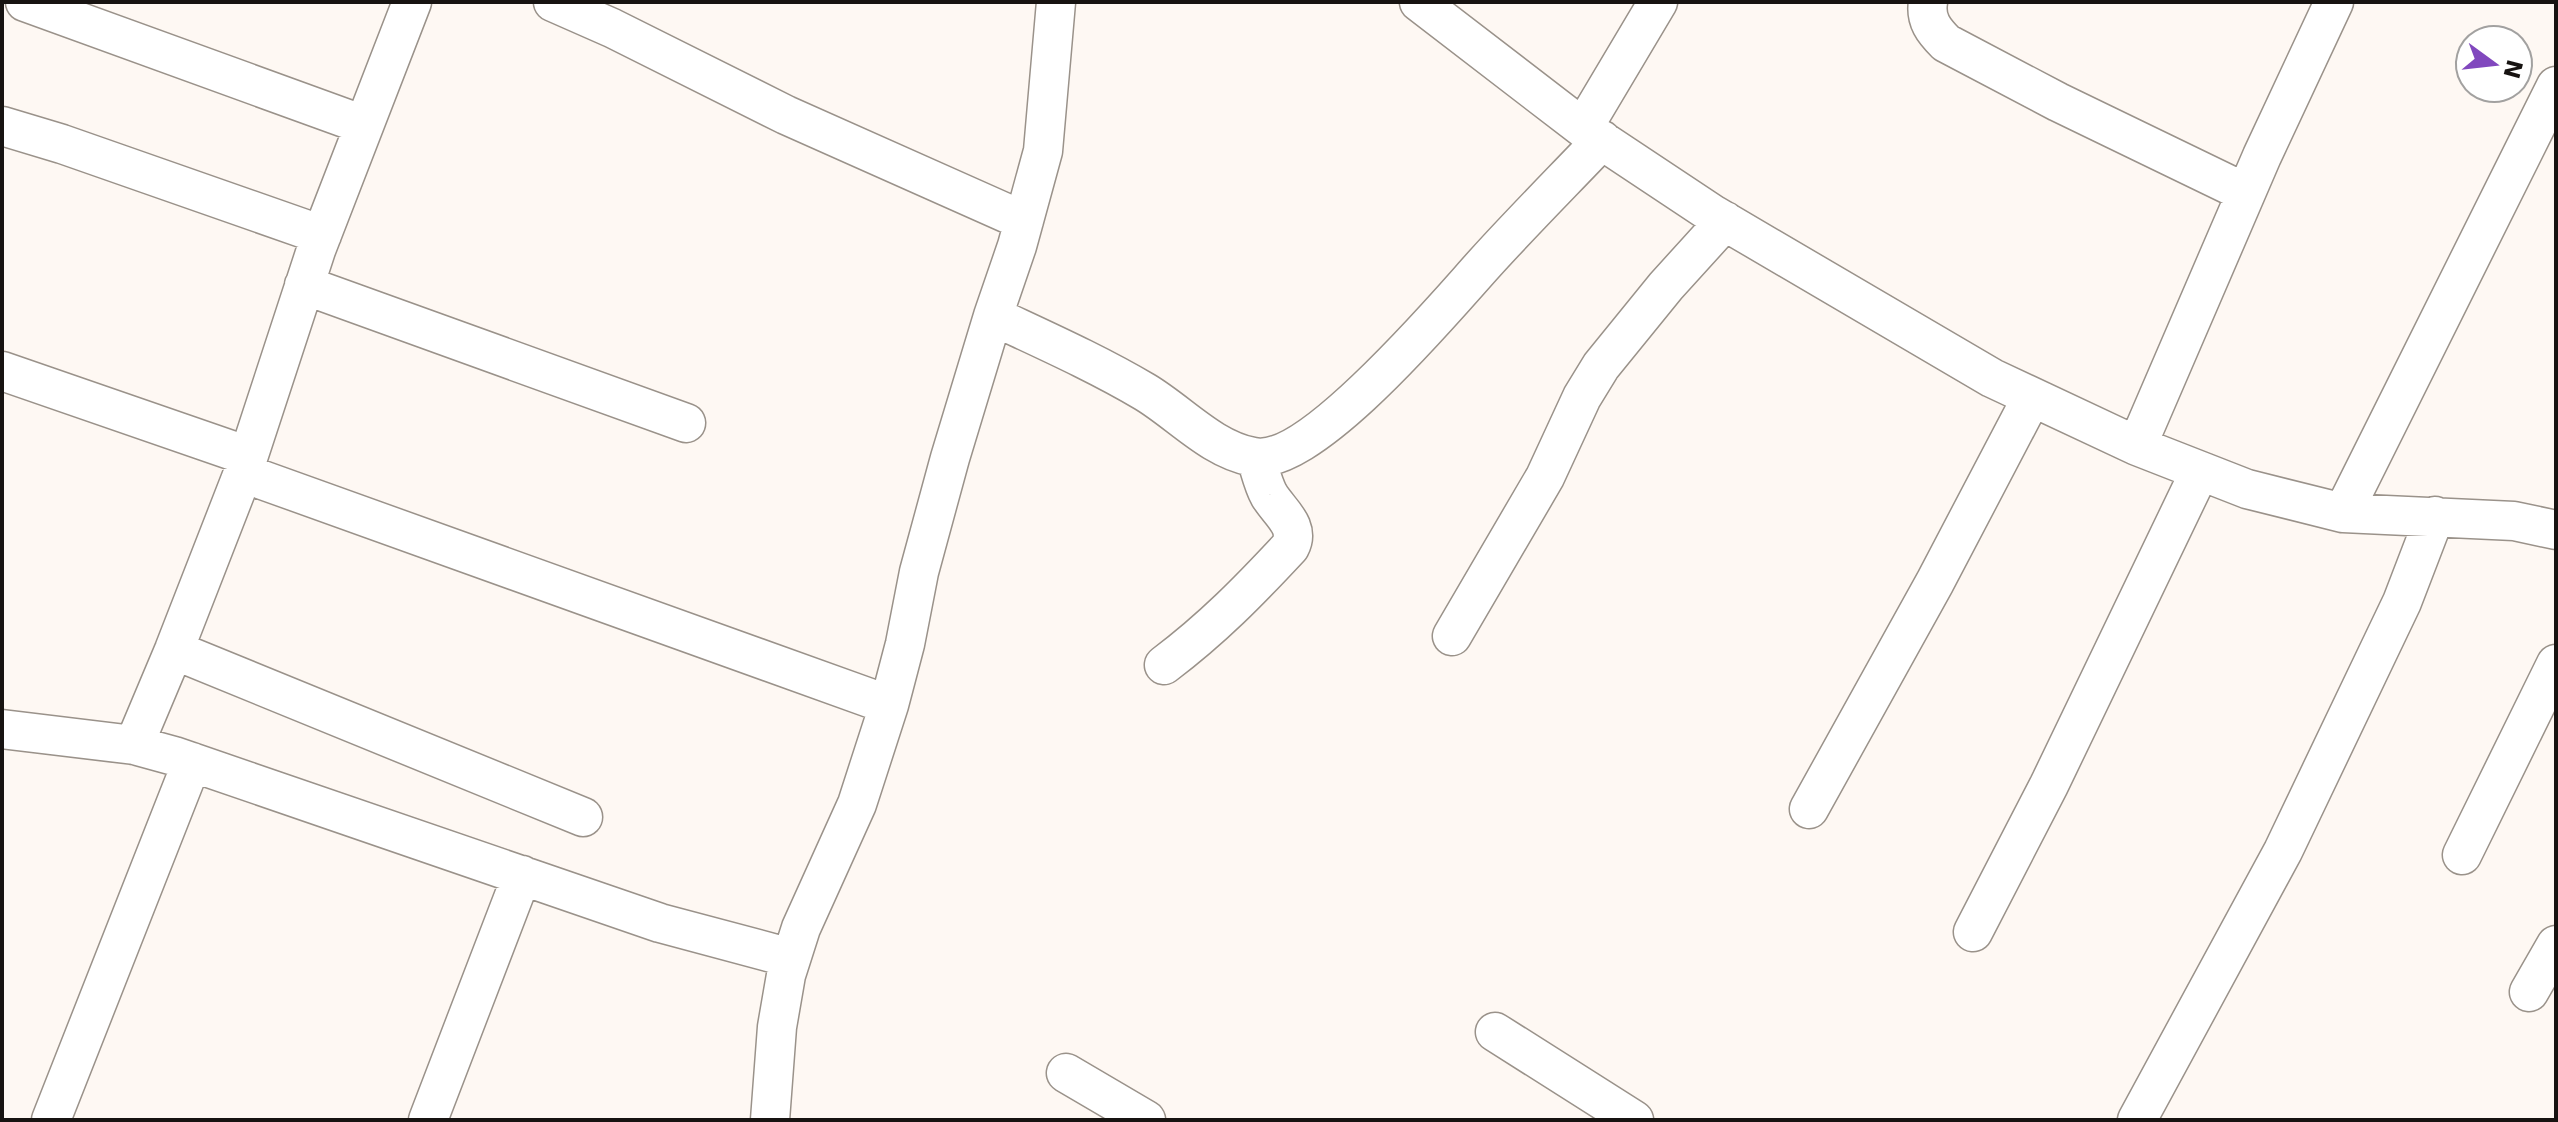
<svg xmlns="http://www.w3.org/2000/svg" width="2558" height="1122" viewBox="0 0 2558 1122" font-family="'DejaVu Sans',sans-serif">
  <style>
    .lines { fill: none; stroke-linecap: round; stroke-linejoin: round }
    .minor-casing { stroke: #9a928a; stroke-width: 41 }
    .minor { stroke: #fff; stroke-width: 38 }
  </style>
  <rect width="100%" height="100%" fill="#fef8f3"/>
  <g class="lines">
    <g class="minor-casing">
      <path id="minor" d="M 25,2 L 364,125
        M 553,2 L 612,28 L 786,115 L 1024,221
        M 1419,2 L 1583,128 L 1714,215 L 1992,378 L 2137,446 L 2247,489 L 2343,513 L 2514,521 L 2556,530
        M 1928,2 C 1925,20 1934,31 1946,43 L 2058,102 L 2246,193
        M 2,126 L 62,144 L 322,235
        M 1583,128 L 1658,2
        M 304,285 L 686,423
        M 993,316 C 1044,340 1096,363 1145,392 C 1180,413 1211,449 1253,457 C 1311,468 1446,306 1485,263 C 1523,221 1563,181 1602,140
        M 2,371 L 248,456
        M 2137,446 L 2262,156 L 2334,2
        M 243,473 L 889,705
        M 2343,513 L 2556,86
        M 1452,636 L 1545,477 L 1582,397 L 1601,366 L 1666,286 L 1725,221
        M 174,650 L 583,817
        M 1164,665 C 1213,628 1249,591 1290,547 C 1301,526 1279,512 1269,495 C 1263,484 1260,470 1256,458
        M 2,729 L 134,745 L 174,756 L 660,923 L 791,958
        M 134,745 L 174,650 L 243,473 L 316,250 L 412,2
        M 1809,809 L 1935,582 L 2032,397
        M 2462,855 L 2556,664
        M 1973,932 L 2049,785 L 2200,471
        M 2529,992 L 2556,945
        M 1495,1032 L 1634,1120
        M 1066,1073 L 1146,1120
        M 51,1120 L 192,762
        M 428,1120 L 522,875
        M 770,1120 L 777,1027 L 786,975 L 801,928 L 857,804 L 889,705 L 905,644 L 919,572 L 950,458 L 993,316 L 1017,246 L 1043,151 L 1056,2
        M 2137,1120 L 2283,851 L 2402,602 L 2435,516"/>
    </g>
    <use href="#minor" class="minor"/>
  </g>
  <rect width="2558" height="1122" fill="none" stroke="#171311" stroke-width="8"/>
  <g transform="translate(2494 64) rotate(105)"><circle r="38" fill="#ffffff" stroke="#a2a1a0" stroke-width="2"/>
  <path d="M0-6L14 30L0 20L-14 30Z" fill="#8148be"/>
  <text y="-12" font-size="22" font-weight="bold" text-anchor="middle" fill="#171311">N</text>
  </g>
</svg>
